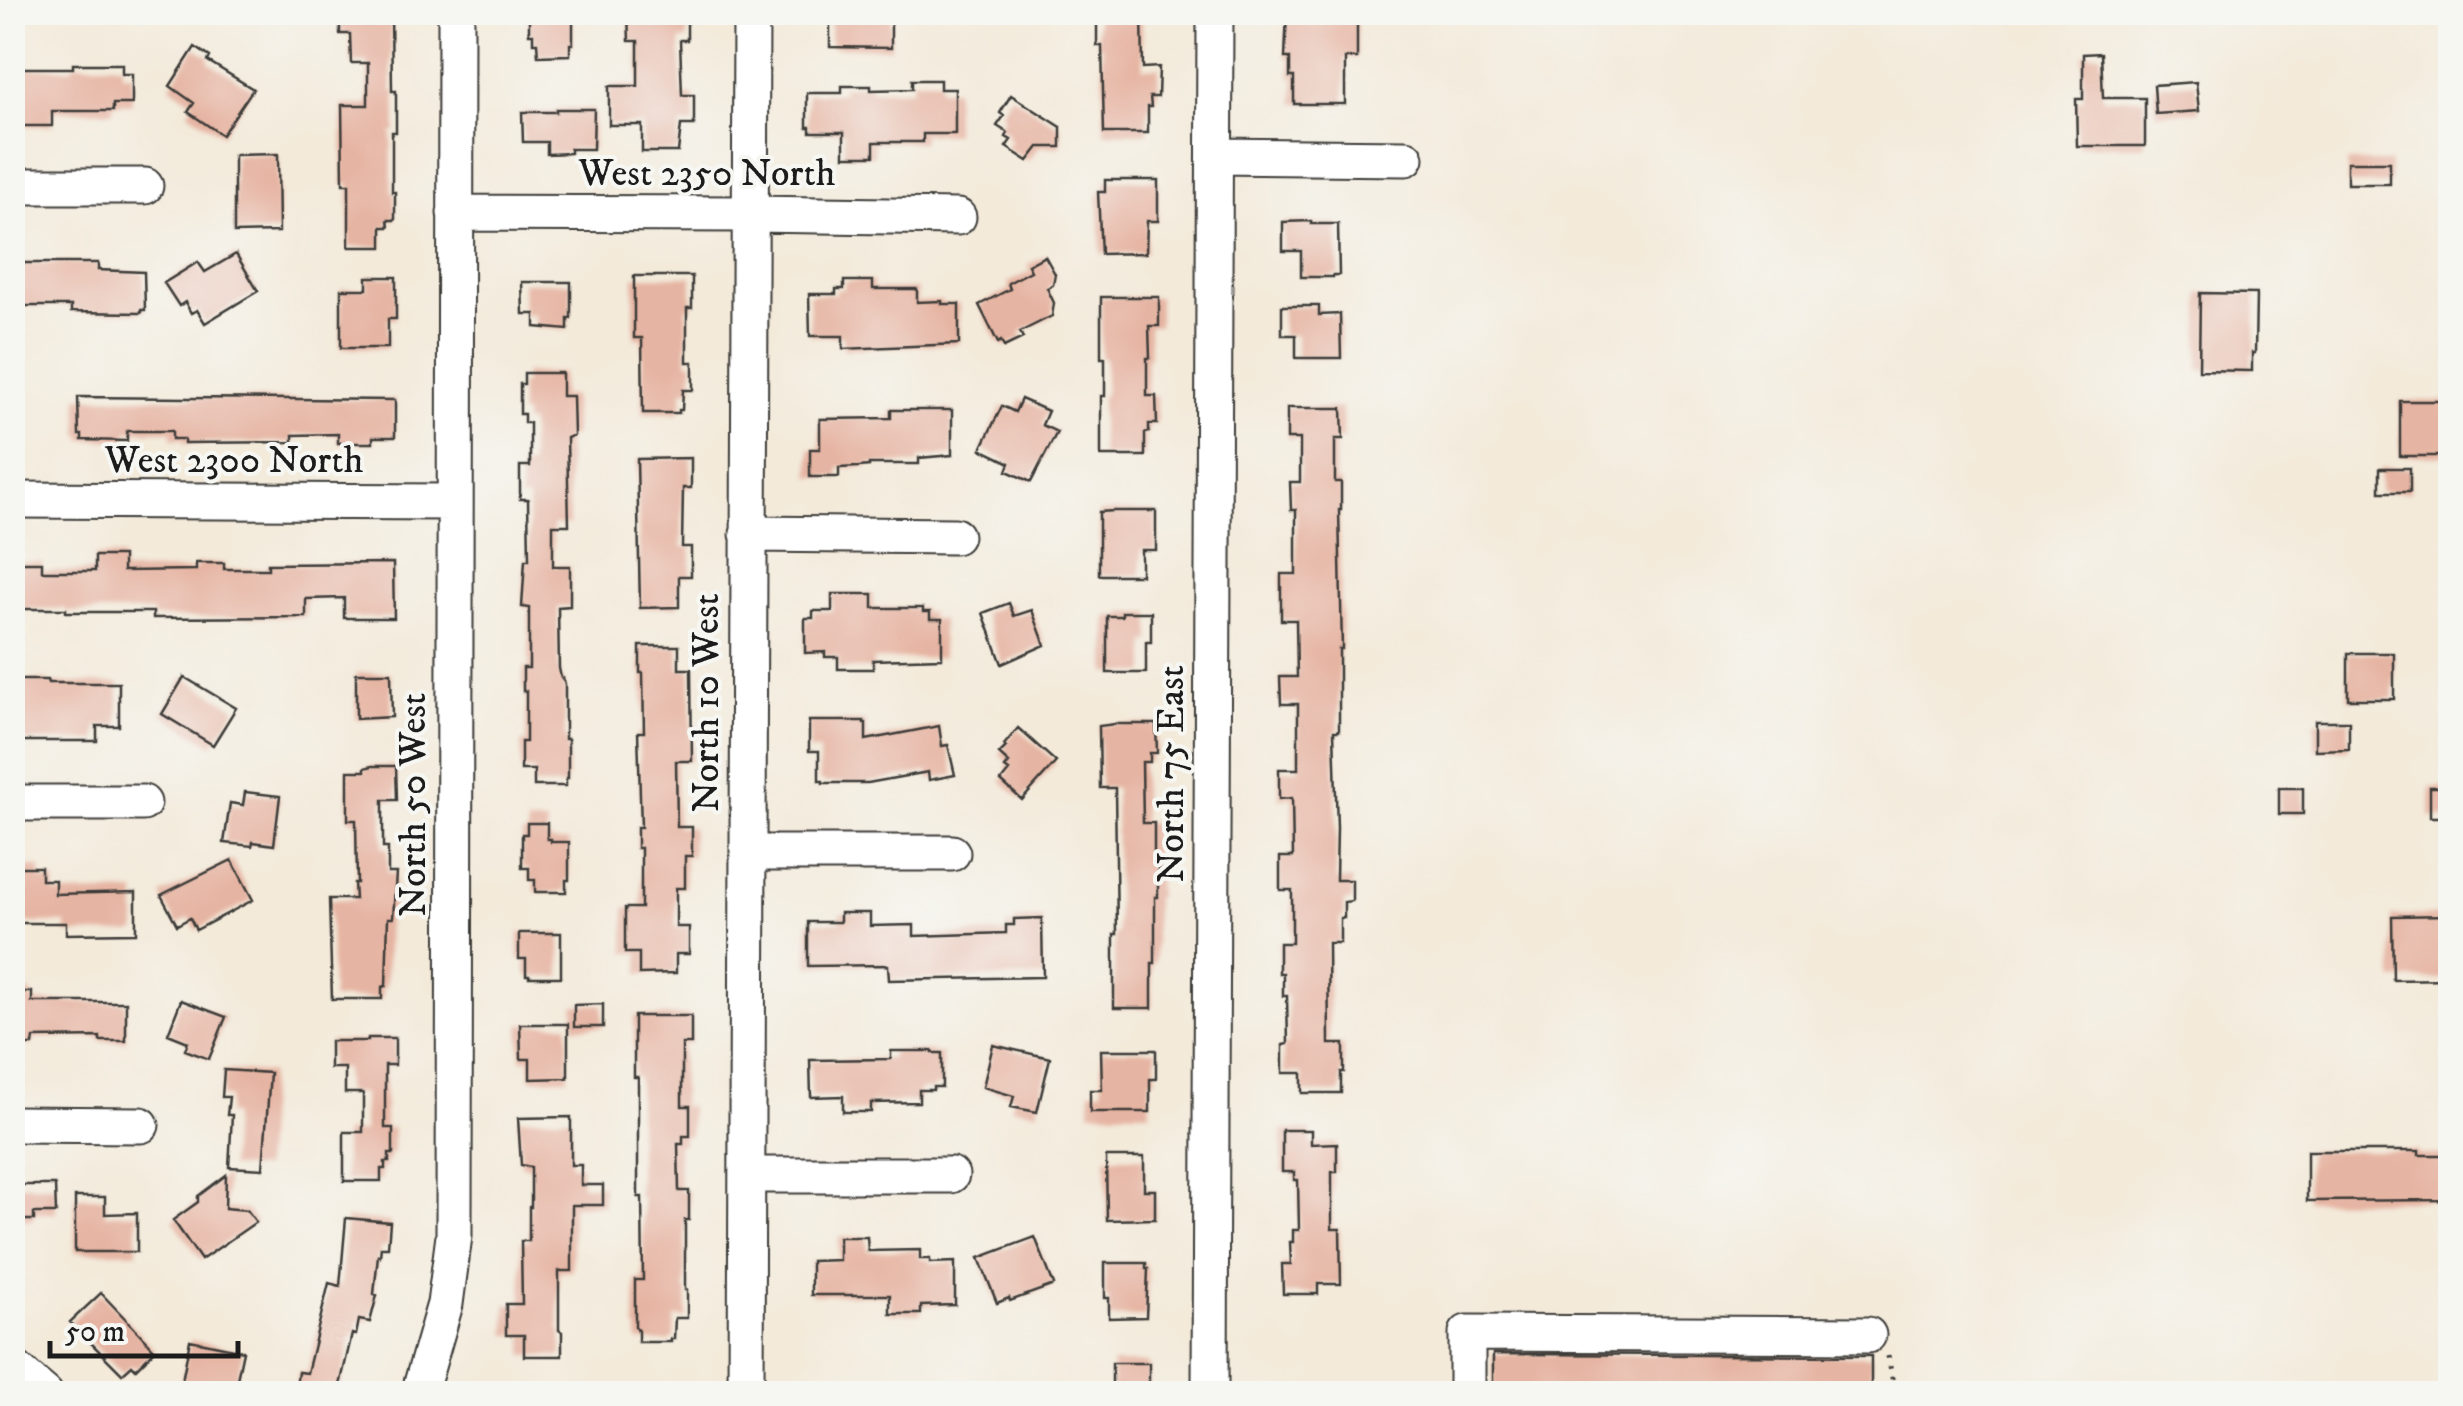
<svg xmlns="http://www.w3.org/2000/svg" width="2463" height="1406" viewBox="0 0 2463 1406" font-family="'IM FELL DW Pica',serif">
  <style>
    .building { fill: #e6b4a2 }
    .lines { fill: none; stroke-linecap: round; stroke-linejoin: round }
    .minor-casing { stroke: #3c3b38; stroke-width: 39 }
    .path { stroke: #3c3b38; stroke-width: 5; stroke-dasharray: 2.5 8; stroke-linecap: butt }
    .minor { stroke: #fff; stroke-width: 35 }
    .labels { text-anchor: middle; stroke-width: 8; stroke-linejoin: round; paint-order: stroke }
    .street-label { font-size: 38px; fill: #1c1c1c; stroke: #f6f6f2 }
  </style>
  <rect width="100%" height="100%" fill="#f6f6f2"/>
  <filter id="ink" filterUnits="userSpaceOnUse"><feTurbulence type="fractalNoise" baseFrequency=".01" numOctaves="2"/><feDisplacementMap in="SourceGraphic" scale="20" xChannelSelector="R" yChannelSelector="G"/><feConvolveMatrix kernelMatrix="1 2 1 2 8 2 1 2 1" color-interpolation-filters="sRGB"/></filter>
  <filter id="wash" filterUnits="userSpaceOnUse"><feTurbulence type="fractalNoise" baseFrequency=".0048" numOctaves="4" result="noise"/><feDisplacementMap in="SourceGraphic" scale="40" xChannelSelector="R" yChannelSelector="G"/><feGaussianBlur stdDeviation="2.25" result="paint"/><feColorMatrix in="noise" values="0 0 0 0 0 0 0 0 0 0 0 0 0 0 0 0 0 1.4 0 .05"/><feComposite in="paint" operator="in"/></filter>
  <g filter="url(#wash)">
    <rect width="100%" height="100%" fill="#f3eada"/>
    <g id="blocks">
      <path class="building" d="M 368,12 L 391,12 L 392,91 L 396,91 L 396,132 L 392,132 L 392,192 L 395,192 L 395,220 L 388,220 L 389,227 L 382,227 L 382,247 L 349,247 L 349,184 L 343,184 L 342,105 L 368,105 L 368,63 L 351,63 L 350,34 L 340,34 L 340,14 Z
        M 529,12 L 571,12 L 571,21 L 573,21 L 573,44 L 570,44 L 570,55 L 538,56 L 537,43 L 533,43 L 533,34 L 529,34 Z
        M 687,12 L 687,40 L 680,40 L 682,95 L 694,95 L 694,125 L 681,125 L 678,152 L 642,152 L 642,125 L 609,125 L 609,86 L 638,86 L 638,41 L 629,41 L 628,13 Z
        M 830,12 L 891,12 L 891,48 L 830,47 Z
        M 1097,12 L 1142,12 L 1143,68 L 1159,67 L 1158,97 L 1150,97 L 1151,107 L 1148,107 L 1148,133 L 1104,133 L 1102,46 L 1097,46 Z
        M 1287,12 L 1357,12 L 1357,58 L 1345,58 L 1345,104 L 1294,104 L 1294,77 L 1290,77 L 1290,58 L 1285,58 Z
        M 195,47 L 210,57 L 208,61 L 253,89 L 222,135 L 188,112 L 194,103 L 170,86 Z
        M 2101,53 L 2103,98 L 2145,98 L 2145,146 L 2077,146 L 2076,99 L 2083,99 L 2083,54 Z
        M 73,64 L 122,64 L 122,74 L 132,74 L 132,104 L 113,104 L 113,111 L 52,111 L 52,126 L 12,126 L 12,68 L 73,68 Z
        M 912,80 L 940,80 L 940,89 L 955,89 L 955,134 L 923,134 L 923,142 L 874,142 L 874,156 L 844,156 L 844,132 L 810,132 L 810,127 L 807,127 L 807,93 L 842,93 L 842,86 L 871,86 L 871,90 L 912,89 Z
        M 2196,82 L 2199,111 L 2156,114 L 2154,85 Z
        M 1011,95 L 1061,127 L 1061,147 L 1039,147 L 1028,161 L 1006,147 L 1011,140 L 1006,137 L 1008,133 L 997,126 L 1004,116 L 1000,113 Z
        M 556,109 L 594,109 L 593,149 L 570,149 L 570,153 L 547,154 L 547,142 L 523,142 L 522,112 L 556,112 Z
        M 278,154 L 279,232 L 234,233 L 234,155 Z
        M 2347,162 L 2390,162 L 2390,184 L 2347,184 Z
        M 1105,180 L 1158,180 L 1158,221 L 1147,221 L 1146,253 L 1101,254 L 1098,192 L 1105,192 Z
        M 1311,221 L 1311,224 L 1338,224 L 1339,275 L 1333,275 L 1333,277 L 1301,277 L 1301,251 L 1283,251 L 1283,222 Z
        M 236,254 L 258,291 L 205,323 L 197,310 L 191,313 L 185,302 L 179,306 L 164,283 L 198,262 L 205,272 Z
        M 1045,256 L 1055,274 L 1053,285 L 1047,288 L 1054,303 L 1052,316 L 1020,332 L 1023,338 L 1004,347 L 1001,341 L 998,343 L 979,305 L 1010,289 L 1008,283 L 1031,271 L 1028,265 Z
        M 12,263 L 98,263 L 98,270 L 144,272 L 145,310 L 141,310 L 141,313 L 71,312 L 71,306 L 12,306 Z
        M 634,276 L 692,276 L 692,308 L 687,308 L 687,362 L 693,362 L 693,390 L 683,390 L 682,410 L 679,410 L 679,413 L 643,413 L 642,338 L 634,338 Z
        M 367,277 L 396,277 L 396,319 L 388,319 L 388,348 L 341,348 L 341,289 L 367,289 Z
        M 844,281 L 873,281 L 873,289 L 917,289 L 917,302 L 942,301 L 942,304 L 959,304 L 959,344 L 843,349 L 843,336 L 810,336 L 809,294 L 836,294 L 836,289 L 844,289 Z
        M 522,282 L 571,282 L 571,318 L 568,318 L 568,330 L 535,327 L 535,314 L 523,314 Z
        M 2200,293 L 2256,294 L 2255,353 L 2252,353 L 2252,371 L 2199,370 Z
        M 1101,297 L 1159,297 L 1159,326 L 1149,326 L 1150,358 L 1147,358 L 1147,396 L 1156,396 L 1157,424 L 1149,424 L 1149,432 L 1145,433 L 1145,456 L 1101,456 L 1101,396 L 1105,396 L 1105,358 L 1101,358 Z
        M 1282,306 L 1319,306 L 1319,315 L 1340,314 L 1341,358 L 1296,358 L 1296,335 L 1282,335 Z
        M 524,373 L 562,373 L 562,396 L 573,396 L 574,435 L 567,438 L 569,525 L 553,525 L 553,566 L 570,566 L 570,606 L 558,607 L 559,668 L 561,678 L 563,678 L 565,684 L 565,739 L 568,739 L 568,778 L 566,778 L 566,786 L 534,786 L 534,770 L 521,770 L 521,742 L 526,742 L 526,691 L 523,691 L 523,668 L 529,668 L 529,608 L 522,607 L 525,560 L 529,560 L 528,499 L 520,499 L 520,466 L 530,466 L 530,423 L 524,423 L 524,414 L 520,414 L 520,384 L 524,384 Z
        M 78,397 L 395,400 L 395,437 L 373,437 L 373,443 L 338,443 L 338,434 L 293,435 L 293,442 L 184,443 L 184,439 L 172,439 L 172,431 L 127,431 L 127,441 L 82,440 L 82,435 L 79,435 Z
        M 1021,399 L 1048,411 L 1042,425 L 1057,432 L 1031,482 L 1007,471 L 1010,463 L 981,449 L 1002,406 L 1015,412 Z
        M 2400,401 L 2450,401 L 2450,456 L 2400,456 Z
        M 1287,408 L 1342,408 L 1343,439 L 1335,439 L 1335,482 L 1341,482 L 1341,510 L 1339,510 L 1342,649 L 1339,649 L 1339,731 L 1334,731 L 1337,828 L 1336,880 L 1352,880 L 1352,901 L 1344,902 L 1344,918 L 1340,918 L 1340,943 L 1328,943 L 1329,1044 L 1344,1044 L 1344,1072 L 1341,1072 L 1341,1093 L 1302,1093 L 1302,1073 L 1283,1073 L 1283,1045 L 1288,1044 L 1287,996 L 1283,996 L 1283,973 L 1279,973 L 1279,943 L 1292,943 L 1292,890 L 1280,890 L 1280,857 L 1293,857 L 1292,798 L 1279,799 L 1279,769 L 1298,769 L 1298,704 L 1281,704 L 1280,677 L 1297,677 L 1296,620 L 1281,620 L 1281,574 L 1296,574 L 1296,510 L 1291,510 L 1290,482 L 1300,482 L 1300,439 L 1287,439 Z
        M 891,410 L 952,410 L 952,455 L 919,458 L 919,464 L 869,464 L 869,466 L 859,467 L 839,468 L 839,477 L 810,477 L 810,449 L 820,449 L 820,419 L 891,418 Z
        M 691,458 L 691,488 L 683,488 L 682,547 L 691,547 L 691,576 L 679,576 L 679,607 L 640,608 L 637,459 Z
        M 2380,468 L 2410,468 L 2410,492 L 2380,492 Z
        M 1114,511 L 1156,511 L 1156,550 L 1141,550 L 1141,575 L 1099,575 L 1099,512 Z
        M 95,556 L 123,556 L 123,571 L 196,570 L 196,563 L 224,563 L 224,569 L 268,569 L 268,564 L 393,563 L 394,618 L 344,618 L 344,598 L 306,599 L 306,617 L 153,618 L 153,612 L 66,612 L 66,609 L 12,609 L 12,562 L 42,562 L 42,571 L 95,571 Z
        M 832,594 L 873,594 L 873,608 L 923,608 L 923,612 L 930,612 L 930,619 L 942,619 L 942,658 L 873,660 L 873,669 L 838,669 L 838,657 L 825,657 L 825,652 L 805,653 L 805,618 L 813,618 L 813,611 L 832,611 Z
        M 1009,603 L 1014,616 L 1032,610 L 1045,645 L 1002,664 L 983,613 Z
        M 1122,612 L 1151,612 L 1151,642 L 1146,642 L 1146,673 L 1107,673 L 1107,616 L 1122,616 Z
        M 640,646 L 679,646 L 679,669 L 691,669 L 692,761 L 676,761 L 677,827 L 692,827 L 692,856 L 685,856 L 685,888 L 676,888 L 676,927 L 689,927 L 689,954 L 676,954 L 676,973 L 639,974 L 639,953 L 625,953 L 625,908 L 641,908 L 641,848 L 637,848 L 637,827 L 641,827 L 638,732 L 644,732 L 643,673 L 640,673 Z
        M 2348,653 L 2394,653 L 2394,699 L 2348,699 Z
        M 356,673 L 391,673 L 392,717 L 356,719 Z
        M 184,677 L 236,708 L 213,745 L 162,714 Z
        M 12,680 L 47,680 L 48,683 L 119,683 L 119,726 L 97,726 L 97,741 L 17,741 L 17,719 L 12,719 Z
        M 809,721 L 864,721 L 864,723 L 866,723 L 866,740 L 939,726 L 942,746 L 948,745 L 955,775 L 929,780 L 928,772 L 868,783 L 823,783 L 823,781 L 819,781 L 819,751 L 809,751 Z
        M 2315,721 L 2349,721 L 2349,749 L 2315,750 Z
        M 1115,724 L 1156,724 L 1157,753 L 1150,753 L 1150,762 L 1142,762 L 1143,823 L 1154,823 L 1154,866 L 1158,866 L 1158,897 L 1155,897 L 1155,963 L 1152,963 L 1152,1008 L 1114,1008 L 1114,934 L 1117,934 L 1115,788 L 1100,788 L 1099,726 Z
        M 1018,728 L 1056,762 L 1022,800 L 1001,781 L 1009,771 L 1005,768 L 1009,763 L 999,754 L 1006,747 L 1004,745 Z
        M 372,766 L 396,766 L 397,800 L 383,800 L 383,848 L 388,848 L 388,873 L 396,873 L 393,918 L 388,918 L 386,986 L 382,987 L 382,999 L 332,999 L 329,899 L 355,899 L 354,883 L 357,883 L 356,820 L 348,820 L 348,771 L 365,771 L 365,768 Z
        M 2430,787 L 2450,787 L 2450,817 L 2430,817 Z
        M 2279,788 L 2303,788 L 2303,814 L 2279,814 Z
        M 245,792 L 280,796 L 274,845 L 253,842 L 252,846 L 224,843 L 230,803 L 243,805 Z
        M 527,823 L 547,823 L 547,839 L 551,839 L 551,842 L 569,842 L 569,880 L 566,880 L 566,892 L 535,892 L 535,880 L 529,880 L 529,868 L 522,868 L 522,834 L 527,834 Z
        M 232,860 L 253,900 L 196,930 L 190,918 L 177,925 L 161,895 Z
        M 12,867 L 41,867 L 41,880 L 55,880 L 55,894 L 136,892 L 136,933 L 66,934 L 66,923 L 12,923 Z
        M 840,913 L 870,913 L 870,926 L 914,925 L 914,936 L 1006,933 L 1006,925 L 1014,925 L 1014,919 L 1042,918 L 1043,977 L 889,980 L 888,965 L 808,966 L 808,922 L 840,922 Z
        M 2450,915 L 2450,979 L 2393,980 L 2392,916 Z
        M 519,933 L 561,933 L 561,977 L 529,977 L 529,975 L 526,975 L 526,959 L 519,959 Z
        M 12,992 L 32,992 L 32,1002 L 126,1002 L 126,1041 L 100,1041 L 100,1037 L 34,1038 L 33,1045 L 12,1045 Z
        M 181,1000 L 226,1017 L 209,1059 L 185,1050 L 188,1042 L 168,1034 Z
        M 603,1004 L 603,1027 L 574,1027 L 574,1005 Z
        M 634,1016 L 691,1016 L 691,1044 L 682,1044 L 682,1106 L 690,1106 L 690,1136 L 683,1136 L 683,1144 L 678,1144 L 679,1191 L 689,1191 L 689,1220 L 685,1220 L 685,1290 L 687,1290 L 687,1318 L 675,1318 L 674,1339 L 671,1339 L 671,1342 L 638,1342 L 638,1330 L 635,1326 L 635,1280 L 643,1280 L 642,1197 L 638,1197 L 638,1077 L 634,1077 Z
        M 520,1024 L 568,1024 L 568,1078 L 530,1079 L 530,1059 L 521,1059 Z
        M 368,1038 L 395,1038 L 395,1065 L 385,1065 L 385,1128 L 393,1128 L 393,1154 L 389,1154 L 389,1162 L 385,1162 L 385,1169 L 381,1169 L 381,1181 L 344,1181 L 344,1132 L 363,1132 L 363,1093 L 345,1093 L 345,1068 L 330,1068 L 330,1041 L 368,1041 Z
        M 993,1045 L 1050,1058 L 1037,1112 L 1011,1107 L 1014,1096 L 983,1087 Z
        M 1101,1050 L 1156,1050 L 1156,1079 L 1150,1079 L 1150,1112 L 1090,1112 L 1090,1090 L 1102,1090 Z
        M 891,1051 L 933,1051 L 933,1053 L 942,1053 L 942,1087 L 933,1087 L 933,1090 L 919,1090 L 919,1102 L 871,1103 L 871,1112 L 843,1112 L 843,1096 L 811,1097 L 810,1060 L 891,1059 Z
        M 224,1070 L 270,1073 L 263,1169 L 229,1167 L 232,1115 L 227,1115 L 229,1097 L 222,1097 Z
        M 571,1117 L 571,1165 L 581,1165 L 581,1185 L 603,1185 L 603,1205 L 572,1205 L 572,1271 L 559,1271 L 559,1330 L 562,1332 L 562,1356 L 524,1356 L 524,1335 L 506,1335 L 506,1304 L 522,1304 L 521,1241 L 529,1241 L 529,1207 L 531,1207 L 531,1167 L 521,1165 L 518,1118 Z
        M 1282,1130 L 1311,1130 L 1311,1144 L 1337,1143 L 1337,1172 L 1332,1172 L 1332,1229 L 1340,1229 L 1341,1284 L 1318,1284 L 1318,1294 L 1283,1294 L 1282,1264 L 1291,1264 L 1290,1242 L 1293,1242 L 1293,1230 L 1299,1230 L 1298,1180 L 1294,1180 L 1294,1172 L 1282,1172 Z
        M 2307,1151 L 2419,1151 L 2419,1155 L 2450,1155 L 2450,1200 L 2307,1201 Z
        M 1106,1157 L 1144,1157 L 1144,1190 L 1155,1190 L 1155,1219 L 1107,1220 Z
        M 226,1175 L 225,1208 L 247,1210 L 256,1222 L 201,1260 L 173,1220 L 198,1202 L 198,1196 Z
        M 12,1185 L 55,1185 L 56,1213 L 34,1213 L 34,1220 L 12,1220 Z
        M 75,1197 L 105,1197 L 105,1214 L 137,1213 L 137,1252 L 75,1252 Z
        M 346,1218 L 390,1222 L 388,1247 L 381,1247 L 380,1256 L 378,1255 L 374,1294 L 377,1295 L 370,1322 L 359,1320 L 356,1335 L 352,1334 L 338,1394 L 295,1394 L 298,1372 L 307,1373 L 329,1283 L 340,1286 Z
        M 839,1237 L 867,1237 L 868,1251 L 920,1250 L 920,1259 L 930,1259 L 930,1263 L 955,1262 L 955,1305 L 921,1306 L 921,1314 L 890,1314 L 890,1295 L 811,1295 L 811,1261 L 839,1260 Z
        M 1035,1237 L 1054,1285 L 1010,1301 L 1009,1298 L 997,1303 L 979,1258 Z
        M 1105,1263 L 1146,1263 L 1146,1269 L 1148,1269 L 1146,1317 L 1109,1318 L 1109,1298 L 1105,1298 Z
        M 101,1293 L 155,1350 L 136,1369 L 132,1365 L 122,1374 L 70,1322 Z
        M 190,1340 L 243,1351 L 235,1389 L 216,1384 L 214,1394 L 180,1391 Z
        M 1493,1354 L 1871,1356 L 1871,1394 L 1493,1394 Z
        M 1112,1363 L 1149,1363 L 1149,1394 L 1112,1394 Z"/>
    </g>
  </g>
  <g filter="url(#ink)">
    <use href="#blocks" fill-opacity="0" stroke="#3c3b38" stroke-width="2.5"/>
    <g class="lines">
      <g class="minor-casing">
        <path id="minor" d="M 1215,156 L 1406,158
          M 12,186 L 145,186
          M 455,213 L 750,214 L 958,217
          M 12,500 L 454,502
          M 748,534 L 955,536
          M 12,803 L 143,803
          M 748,853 L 952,853
          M 12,1124 L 141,1125
          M 748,1175 L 951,1175
          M 12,1366 L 45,1394
          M 419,1394 L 445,1304 L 454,1236 L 456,12
          M 746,1394 L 751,12
          M 1210,1394 L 1215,12
          M 1467,1394 L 1467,1333 L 1868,1335"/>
      </g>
      <path class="path" d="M 1888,1356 L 1895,1394"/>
      <use href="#minor" class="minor"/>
    </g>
  </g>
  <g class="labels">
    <g class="street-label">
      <text x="707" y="185">West 2350 North</text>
      <text x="234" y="472">West 2300 North</text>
      <text transform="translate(705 703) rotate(-90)" y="13">North 10 West</text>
      <text transform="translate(1170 774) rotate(-90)" y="13">North 75 East</text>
      <text transform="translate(412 805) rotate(-90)" y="13">North 50 West</text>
    </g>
  </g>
  <rect width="2463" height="1406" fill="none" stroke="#f6f6f2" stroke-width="50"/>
  <path d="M50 1341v15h188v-15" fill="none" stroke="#1c1c1c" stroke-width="5"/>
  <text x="65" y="1341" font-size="30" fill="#1c1c1c" stroke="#f6f6f2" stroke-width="8" paint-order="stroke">50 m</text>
</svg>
